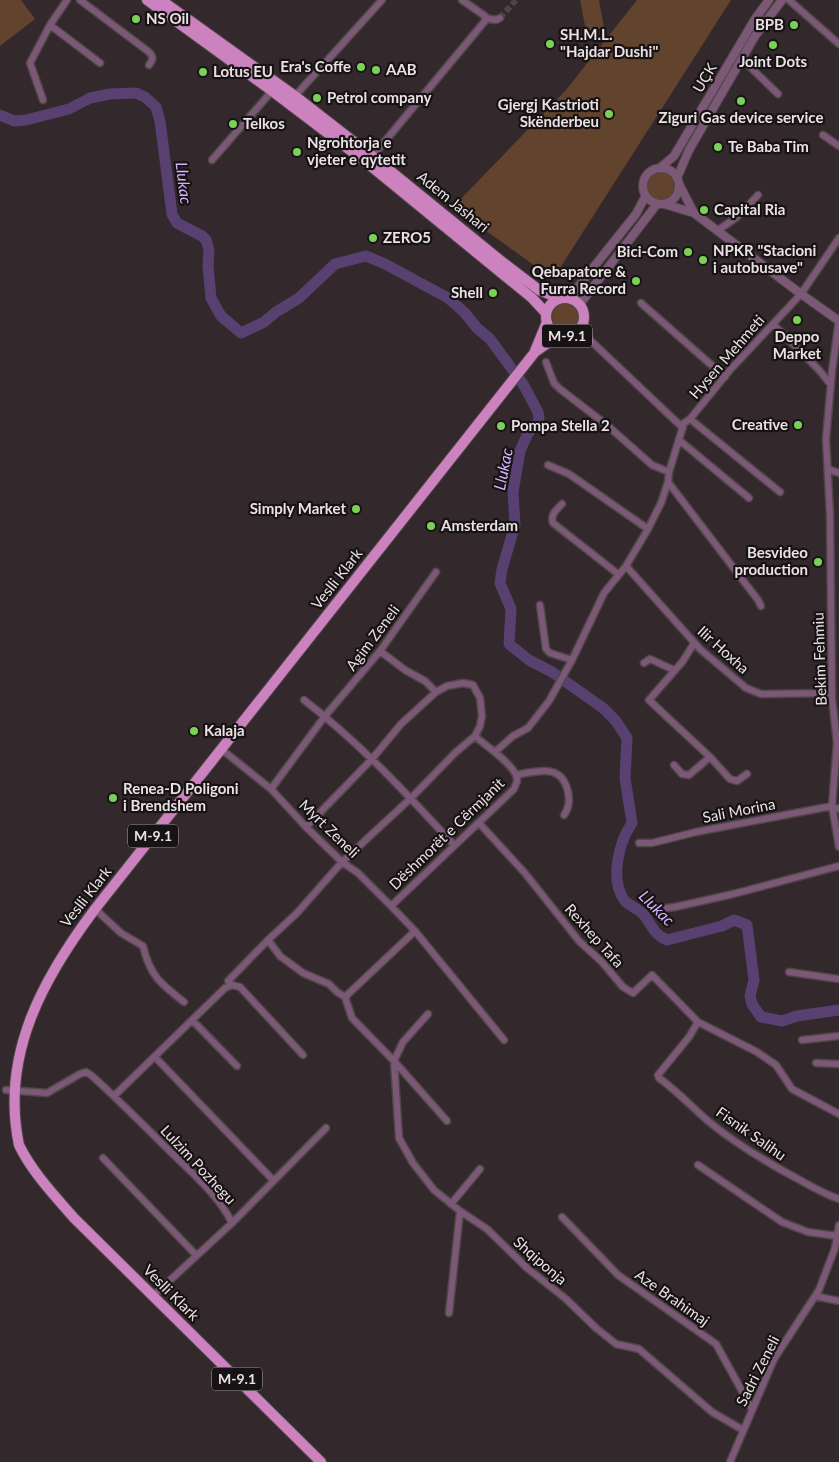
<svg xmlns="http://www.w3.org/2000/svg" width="839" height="1462" viewBox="0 0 839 1462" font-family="Lato,sans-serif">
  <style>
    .green { fill: #61432e }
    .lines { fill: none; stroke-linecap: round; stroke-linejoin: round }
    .river { stroke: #584170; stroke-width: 11 }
    .minor-tunnel { stroke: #4e4447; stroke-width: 6; stroke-dasharray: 6 3; stroke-linecap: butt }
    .minor-casing { stroke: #504648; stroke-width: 9 }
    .tertiary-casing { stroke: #504648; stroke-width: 10 }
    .primary-casing { stroke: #504648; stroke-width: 12 }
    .minor { stroke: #7b5875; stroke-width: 6 }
    .tertiary { stroke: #7b5875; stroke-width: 8 }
    .primary { stroke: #cb82bf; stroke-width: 10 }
    .poi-dot { fill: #79d158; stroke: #171213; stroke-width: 2 }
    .labels { text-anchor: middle; stroke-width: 4.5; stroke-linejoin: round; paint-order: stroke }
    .shield { fill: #171213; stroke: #aaa3a5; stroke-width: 1 }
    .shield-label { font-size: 14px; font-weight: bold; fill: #e9e1e3 }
    .poi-label { font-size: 15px; font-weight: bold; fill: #e9e1e3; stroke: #171213; text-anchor: start }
    .street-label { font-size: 15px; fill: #e9e1e3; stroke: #171213 }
    .water-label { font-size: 16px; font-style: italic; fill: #d5b2fe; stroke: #171213 }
  </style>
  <rect width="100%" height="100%" fill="#33282b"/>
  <path class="green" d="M 0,0 L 21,0 L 35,19 L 0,46 Z
    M 580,0 L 599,0 L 604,28 L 586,31 Z
    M 637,0 L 731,0 L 553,279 L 453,207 L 566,90 Z
    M646 186a14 14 0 1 1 28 0a14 14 0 1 1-28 0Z
    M552 317a14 14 0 1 1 28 0a14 14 0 1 1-28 0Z"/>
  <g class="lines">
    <path class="river" d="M 0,115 L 14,121 L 26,120 L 69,109 L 90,98 L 110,94 L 136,93 L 145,97 L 156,107 L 160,121 L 172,214 L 177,223 L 202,236 L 206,240 L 209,250 L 208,266 L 211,298 L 221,316 L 241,333 L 264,322 L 276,312 L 299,298 L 335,264 L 366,256 L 385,264 L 448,298 L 465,313 L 477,328 L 490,339 L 523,384 L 538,412 L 539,418 L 538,422 L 528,433 L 520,451 L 513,492 L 515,525 L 502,569 L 500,583 L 511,609 L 509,644 L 529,660 L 552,672 L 603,708 L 616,721 L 627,738 L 625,778 L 632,823 C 619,842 609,880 625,901 C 630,906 639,909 644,915 C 652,925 654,935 667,940 L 722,926 L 734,920 L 747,925 L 754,980 L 750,996 L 752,1004 L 761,1017 L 782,1021 L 797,1016 L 839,1010"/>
    <path class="minor-tunnel" d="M 500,18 L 516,0"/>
    <g class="minor-casing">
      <path id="minor" d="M 80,0 L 149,52 C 154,57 153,60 149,65
        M 789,0 L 839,44
        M 486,18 L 496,20 L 500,18
        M 50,25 L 100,63
        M 743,60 L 778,94
        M 295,96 L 382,0
        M 43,100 L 30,63 L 50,25 L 67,0
        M 823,135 L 839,146
        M 371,158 L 485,21 L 485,16 L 462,0
        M 212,160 L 272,91
        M 717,231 L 737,217 L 758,195
        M 641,303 L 725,377
        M 839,320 L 832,371 L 826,439 L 830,515 L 832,698 L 837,743 L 832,806 L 839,847
        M 773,324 L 819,370 L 831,385
        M 583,325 L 590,340
        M 574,333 L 591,341 L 683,428
        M 546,362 L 554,383 L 560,389 L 608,426 L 652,465 L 669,472
        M 690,419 L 780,492
        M 679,440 L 749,498
        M 548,465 L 569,474 L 648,529
        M 828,469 L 839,473
        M 668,482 L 758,600 L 761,606
        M 562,504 C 556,510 550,515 553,523 L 618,574
        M 626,566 L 700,649 L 746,688 L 761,694 L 832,693
        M 540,605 L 546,649 L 550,653 L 572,660
        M 380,651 L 405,670 L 425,681 L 436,692
        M 644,663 L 650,659 L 674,670
        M 304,700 C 360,743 407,794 454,845
        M 221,749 L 271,789 L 306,827 L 342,862 L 358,873 L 391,906 L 415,931 L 504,1040
        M 496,751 L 513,736 L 528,728 L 549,701 L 572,660 L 604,593 L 626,566 L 648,529 L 661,503 L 668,482 L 669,472 L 684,423 L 690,419 L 730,370 L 801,294 L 839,238
        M 710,757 L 730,779 L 737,781 L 747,774
        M 674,765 L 682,774 L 689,775 L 710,757 L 649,700 L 683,661 L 694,643
        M 516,775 C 538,771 562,763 568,792 C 570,801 569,808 564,815
        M 271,789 L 325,716 L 380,651 L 436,572
        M 479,823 L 524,872 L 579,941 L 602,962 L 623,987 L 633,993 L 652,975 L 698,1022 L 757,1052 L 776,1065 L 792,1089 L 839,1114
        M 639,843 L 652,843 L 696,832 L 832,806 L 839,809
        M 391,906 L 514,789 C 515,786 516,784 517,781 C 519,767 484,745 475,736
        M 95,909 L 121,933 L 143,946 C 150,976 161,984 184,1002
        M 658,909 L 675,907 L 733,894 L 839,866
        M 268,940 L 280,956 L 303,973 L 329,984 L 337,992 L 345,997
        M 789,972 L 839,979
        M 232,985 L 228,981 L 268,940 L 297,913 L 342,862 L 411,798 L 456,752 L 475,736 L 480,726 L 482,716 L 480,698 L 473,685 L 463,683 L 447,686 L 436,692 L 401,724 L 372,759 L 306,827
        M 345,997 L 352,1018 L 394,1061 L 447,1121
        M 345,997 L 415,931
        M 192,1020 L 237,1066
        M 698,1022 L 689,1037 L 658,1075 L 659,1078 C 677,1091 692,1107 708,1121 C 736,1144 766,1162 798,1179 C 812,1187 824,1194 839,1199
        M 802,1040 L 839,1036
        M 155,1057 L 273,1180
        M 394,1061 L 399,1138 L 413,1163 L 434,1190 L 460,1211 L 487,1229 L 527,1268 L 566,1299 L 596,1328 L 616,1344 L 639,1349 L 712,1412 L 743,1430
        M 394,1061 L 403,1042 L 428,1014
        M 816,1063 L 839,1064
        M 6,1090 L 47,1093 L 80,1074 L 86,1072 L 91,1075 C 120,1101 147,1129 175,1156 C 196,1177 219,1196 232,1223 L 153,1296
        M 114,1096 L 225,988 L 232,985 L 240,987 L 303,1055
        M 103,1158 L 196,1255
        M 698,1165 L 782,1222 L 808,1232 L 837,1236
        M 451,1204 L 480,1169
        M 562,1217 L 618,1275 L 716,1344 L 752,1409
        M 232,1223 L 326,1128
        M 815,1296 L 839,1301
        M 449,1313 L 460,1211
        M 730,1462 L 774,1359 L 819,1290 L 835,1248 L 839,1225"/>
    </g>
    <g class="tertiary-casing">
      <path id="tertiary" d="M643 186a18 18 0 1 1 36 0a18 18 0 1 1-36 0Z
        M 660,168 L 674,156 L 755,19 L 769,0
        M 677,178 L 689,150 L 755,36 L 782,0
        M 679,184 L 694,213
        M 664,204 L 694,213 L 801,294 L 839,321
        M 569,298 L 636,214 L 645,197
        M 580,304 L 657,204"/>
    </g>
    <g class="primary-casing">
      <path id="primary" d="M 147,0 L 272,91 L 367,163 L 532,298 L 546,313
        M 161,0 L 295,96 L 372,156 L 501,261 L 539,290 L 559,298
        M546 317a19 19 0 1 1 38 0a19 19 0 1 1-38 0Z
        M 535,351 L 547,322
        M 321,1462 L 74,1218 C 54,1195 32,1172 19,1145 C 0,1054 44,977 95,909 L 535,352 L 552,340 L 562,336"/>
    </g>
    <use href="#minor" class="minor"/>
    <use href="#tertiary" class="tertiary"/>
    <use href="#primary" class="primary"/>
  </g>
  <g class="poi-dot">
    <circle cx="136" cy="19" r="5"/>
    <circle cx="794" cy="25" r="5"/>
    <circle cx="550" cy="44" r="5"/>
    <circle cx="773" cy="45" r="5"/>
    <circle cx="361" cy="67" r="5"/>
    <circle cx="376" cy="70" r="5"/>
    <circle cx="203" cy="72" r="5"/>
    <circle cx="317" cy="98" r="5"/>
    <circle cx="741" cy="101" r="5"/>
    <circle cx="609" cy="114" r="5"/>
    <circle cx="233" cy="124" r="5"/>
    <circle cx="718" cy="147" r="5"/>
    <circle cx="297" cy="152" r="5"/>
    <circle cx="704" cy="210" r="5"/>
    <circle cx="373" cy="238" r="5"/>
    <circle cx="688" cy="252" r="5"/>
    <circle cx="703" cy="260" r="5"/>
    <circle cx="636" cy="281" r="5"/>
    <circle cx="493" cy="293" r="5"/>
    <circle cx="797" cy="320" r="5"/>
    <circle cx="798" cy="425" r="5"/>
    <circle cx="501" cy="426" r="5"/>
    <circle cx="356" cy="509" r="5"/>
    <circle cx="431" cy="526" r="5"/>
    <circle cx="818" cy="562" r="5"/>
    <circle cx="194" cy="731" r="5"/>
    <circle cx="113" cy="798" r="5"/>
  </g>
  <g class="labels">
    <g class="shield">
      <rect x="542" y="324.5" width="50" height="23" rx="4"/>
      <rect x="128" y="824.5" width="50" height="23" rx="4"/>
      <rect x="212" y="1367.5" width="50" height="23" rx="4"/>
    </g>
    <g class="shield-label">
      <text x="567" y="341">M-9.1</text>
      <text x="153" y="841">M-9.1</text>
      <text x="237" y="1384">M-9.1</text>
    </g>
    <g class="poi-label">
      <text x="146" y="24">NS Oil</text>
      <text x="784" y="30" text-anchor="end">BPB</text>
      <text x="560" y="40">SH.M.L.<tspan x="560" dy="17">"Hajdar Dushi"</tspan></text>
      <text x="773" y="67" text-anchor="middle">Joint Dots</text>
      <text x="351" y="72" text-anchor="end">Era's Coffe</text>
      <text x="386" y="75">AAB</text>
      <text x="213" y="77">Lotus EU</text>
      <text x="327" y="103">Petrol company</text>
      <text x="599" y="110" text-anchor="end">Gjergj Kastrioti<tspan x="599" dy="17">Skënderbeu</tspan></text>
      <text x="741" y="123" text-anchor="middle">Ziguri Gas device service</text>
      <text x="243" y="129">Telkos</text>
      <text x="307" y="148">Ngrohtorja e<tspan x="307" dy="17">vjeter e qytetit</tspan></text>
      <text x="728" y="152">Te Baba Tim</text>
      <text x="714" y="215">Capital Ria</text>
      <text x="383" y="243">ZERO5</text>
      <text x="713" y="256">NPKR "Stacioni<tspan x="713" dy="17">i autobusave"</tspan></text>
      <text x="678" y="257" text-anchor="end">Bici-Com</text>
      <text x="626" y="277" text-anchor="end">Qebapatore &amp;<tspan x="626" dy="17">Furra Record</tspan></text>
      <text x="483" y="298" text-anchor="end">Shell</text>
      <text x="797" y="342" text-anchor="middle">Deppo<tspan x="797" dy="17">Market</tspan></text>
      <text x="788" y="430" text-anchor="end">Creative</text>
      <text x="511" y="431">Pompa Stella 2</text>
      <text x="346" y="514" text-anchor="end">Simply Market</text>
      <text x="441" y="531">Amsterdam</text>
      <text x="808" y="558" text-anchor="end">Besvideo<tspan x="808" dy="17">production</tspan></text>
      <text x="204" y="736">Kalaja</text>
      <text x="123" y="794">Renea-D Poligoni<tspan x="123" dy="17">i Brendshem</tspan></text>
    </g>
    <g class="street-label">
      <text transform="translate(705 78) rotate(-59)" y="5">UÇK</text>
      <text transform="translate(453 202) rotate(39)" y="5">Adem Jashari</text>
      <text transform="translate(727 357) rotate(-49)" y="5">Hysen Mehmeti</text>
      <text transform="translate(337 579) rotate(-52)" y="5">Veslli Klark</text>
      <text transform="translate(373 638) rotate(-53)" y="5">Agim Zeneli</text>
      <text transform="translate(723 650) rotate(42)" y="5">Ilir Hoxha</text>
      <text transform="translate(820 659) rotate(-92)" y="5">Bekim Fehmiu</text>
      <text transform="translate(739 811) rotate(-11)" y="5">Sali Morina</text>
      <text transform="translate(329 829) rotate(44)" y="5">Myrt Zeneli</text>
      <text transform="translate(447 834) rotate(-44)" y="5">Dëshmorët e Cërmjanit</text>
      <text transform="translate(86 897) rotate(-52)" y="5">Veslli Klark</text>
      <text transform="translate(594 936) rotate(48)" y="5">Rexhep Tafa</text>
      <text transform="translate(751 1134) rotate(35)" y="5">Fisnik Salihu</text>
      <text transform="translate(198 1165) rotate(47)" y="5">Lulzim Pozhegu</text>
      <text transform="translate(540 1261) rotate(41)" y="5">Shqiponja</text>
      <text transform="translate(171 1293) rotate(45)" y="5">Veslli Klark</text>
      <text transform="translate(672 1298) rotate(35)" y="5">Aze Brahimaj</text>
      <text transform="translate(758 1371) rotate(-63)" y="5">Sadri Zeneli</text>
    </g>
    <g class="water-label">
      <text transform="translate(184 183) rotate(83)" y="6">Llukac</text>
      <text transform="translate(503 469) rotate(-79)" y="6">Llukac</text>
      <text transform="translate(657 908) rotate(45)" y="6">Llukac</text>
    </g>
  </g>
</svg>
